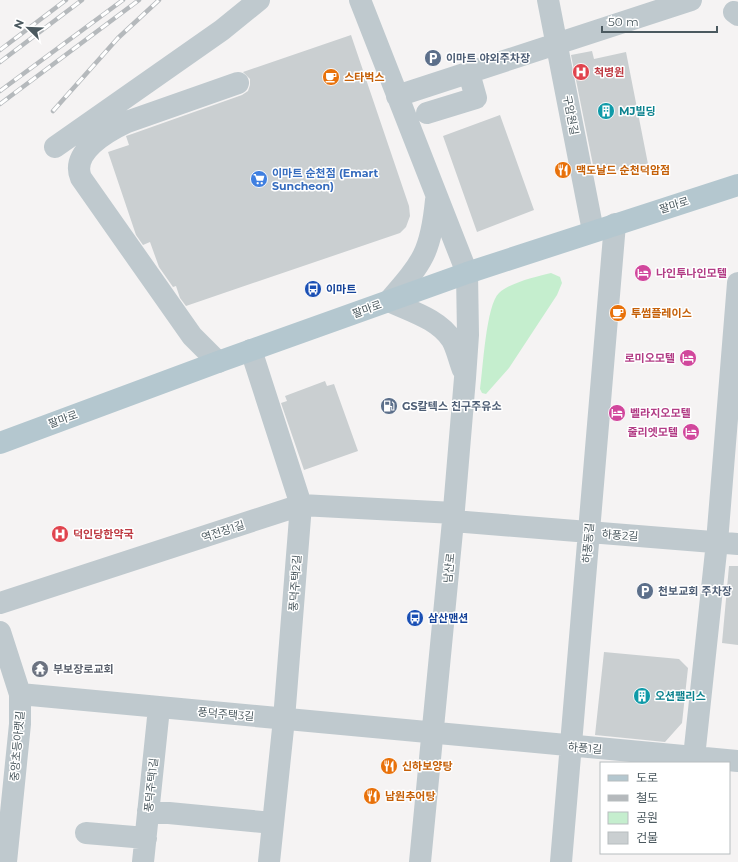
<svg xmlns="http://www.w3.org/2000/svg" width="738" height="862" viewBox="0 0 738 862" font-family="Montserrat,'Noto Sans KR',sans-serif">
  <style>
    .green { fill: #c5eece }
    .building { fill: #cacfd1 }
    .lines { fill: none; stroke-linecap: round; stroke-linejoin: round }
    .minor { stroke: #bfc9ce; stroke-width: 22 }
    .major { stroke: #b4c7cf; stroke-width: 22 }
    .rail-casing { stroke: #b5b9bc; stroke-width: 4.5 }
    .rail { stroke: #fff; stroke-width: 3; stroke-dasharray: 9; stroke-linecap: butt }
    .labels { text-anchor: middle; stroke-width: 3; stroke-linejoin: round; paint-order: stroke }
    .service-label { font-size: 11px; font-weight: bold; fill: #4e5e75; stroke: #fff; text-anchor: start }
    .health-label { font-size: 11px; font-weight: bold; fill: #be3a42; stroke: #fff; text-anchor: start }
    .food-label { font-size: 11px; font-weight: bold; fill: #c56008; stroke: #fff; text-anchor: start }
    .culture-label { font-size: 11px; font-weight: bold; fill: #0d838f; stroke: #fff; text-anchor: start }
    .street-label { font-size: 11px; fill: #4b595f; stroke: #fff }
    .shop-label { font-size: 11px; font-weight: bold; fill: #366cbe; stroke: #fff; text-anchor: start }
    .hotel-label { font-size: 11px; font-weight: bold; fill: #b23c85; stroke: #fff; text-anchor: start }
    .transit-label { font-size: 11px; font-weight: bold; fill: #164399; stroke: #fff; text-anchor: start }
    .worship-label { font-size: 11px; font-weight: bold; fill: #5b616d; stroke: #fff; text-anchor: start }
  </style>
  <rect width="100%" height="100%" fill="#f5f3f3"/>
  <path class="green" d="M 551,273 L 560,277 L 562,283 L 557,295 L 509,368 L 486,394 L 482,393 L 480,389 C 483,369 486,305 499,293 C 509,283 538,276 551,273 Z"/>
  <path class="building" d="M 351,35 L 409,206 L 410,216 L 406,227 L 400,233 L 186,306 L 180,298 L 176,286 L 173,287 L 159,267 L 150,242 L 143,245 L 136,235 L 108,152 L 129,145 L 126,136 L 132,134 L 242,95 L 248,91 L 250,85 L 250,79 L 243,72 Z
    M 592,51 L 594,59 L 626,52 L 648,164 L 595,175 L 571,55 Z
    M 500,115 L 534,210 L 477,232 L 443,136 Z
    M 325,381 L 327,386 L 334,384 L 358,451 L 304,470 L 281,403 L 287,401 L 285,396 Z
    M 729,566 L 738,566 L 738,645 L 722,643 Z
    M 604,652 L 679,659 L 688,668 L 682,723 L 665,742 L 595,735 Z"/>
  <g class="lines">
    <path class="minor" d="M 360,0 L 467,273 L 468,335 L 465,378 L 453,521 L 420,862
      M 548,0 L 593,231
      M 734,12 L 738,15
      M 397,96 L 691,0
      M 427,113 L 476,98 L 469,73
      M 55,147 L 222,30 L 259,0
      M 436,200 C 431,252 423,262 389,301 C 410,311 439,319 452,340 C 457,349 459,360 463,370
      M 251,350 L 301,505 L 284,719 L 269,862
      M 218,362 L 192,336 L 81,178 C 70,152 108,131 127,122 L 238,83
      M 453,521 L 738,544
      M 0,603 L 301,505 L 454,513
      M 0,632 L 20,694 L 20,724 L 6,862
      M 20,694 L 738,761
      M 694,757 L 717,542 L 738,283
      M 148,811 L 273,823
      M 86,833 L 146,838
      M 143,862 L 159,708
      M 561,862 L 615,224"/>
    <path class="major" d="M 0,443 L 218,362 L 467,273 L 738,185"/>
    <g class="rail-casing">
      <path id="rail" d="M 0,50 L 66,0
        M 0,62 L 82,0
        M 0,91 L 123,0
        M 0,104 L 139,0
        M 53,111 L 118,38 L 159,0"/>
    </g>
    <use href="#rail" class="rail"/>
  </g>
  <defs>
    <g id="parking-disc" transform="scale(0.9)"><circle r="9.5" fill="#5c6f8a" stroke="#fff"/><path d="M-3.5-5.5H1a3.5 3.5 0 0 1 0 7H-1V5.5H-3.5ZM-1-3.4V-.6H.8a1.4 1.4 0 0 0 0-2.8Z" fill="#fff"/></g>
    <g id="hospital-disc" transform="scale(0.9)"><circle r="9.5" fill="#e0444e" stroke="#fff"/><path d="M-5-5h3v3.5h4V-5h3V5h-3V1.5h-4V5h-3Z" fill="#fff"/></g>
    <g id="cafe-disc" transform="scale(0.9)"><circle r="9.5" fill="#e8710a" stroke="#fff"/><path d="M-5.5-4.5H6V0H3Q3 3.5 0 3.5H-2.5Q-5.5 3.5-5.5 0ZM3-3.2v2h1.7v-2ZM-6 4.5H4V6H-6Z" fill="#fff"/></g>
    <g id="building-disc" transform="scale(0.9)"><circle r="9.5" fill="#0f9aa8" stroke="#fff"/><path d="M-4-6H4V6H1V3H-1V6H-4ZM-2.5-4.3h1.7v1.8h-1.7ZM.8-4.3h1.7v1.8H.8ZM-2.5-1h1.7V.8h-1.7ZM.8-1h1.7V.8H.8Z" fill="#fff"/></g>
    <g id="restaurant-disc" transform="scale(0.9)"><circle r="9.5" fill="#e8710a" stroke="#fff"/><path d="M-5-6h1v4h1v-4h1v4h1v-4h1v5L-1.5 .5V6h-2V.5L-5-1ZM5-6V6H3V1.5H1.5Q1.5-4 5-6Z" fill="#fff"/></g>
    <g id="supermarket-disc" transform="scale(0.9)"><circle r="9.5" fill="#3f7fe0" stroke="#fff"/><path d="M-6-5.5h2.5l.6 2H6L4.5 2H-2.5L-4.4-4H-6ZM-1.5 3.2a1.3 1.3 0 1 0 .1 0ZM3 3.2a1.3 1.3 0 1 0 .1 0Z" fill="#fff"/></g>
    <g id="hotel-disc" transform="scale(0.9)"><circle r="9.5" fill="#d1479c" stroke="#fff"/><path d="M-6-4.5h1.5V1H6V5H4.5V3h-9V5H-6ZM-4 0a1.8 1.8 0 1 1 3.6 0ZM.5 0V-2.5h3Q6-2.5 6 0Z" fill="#fff"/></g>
    <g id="bus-disc" transform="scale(0.9)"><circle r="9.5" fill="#1a4fb4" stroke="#fff"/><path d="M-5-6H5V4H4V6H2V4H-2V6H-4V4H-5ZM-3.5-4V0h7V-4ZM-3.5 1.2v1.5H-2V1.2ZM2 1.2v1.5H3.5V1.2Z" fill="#fff"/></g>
    <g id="fuel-disc" transform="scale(0.9)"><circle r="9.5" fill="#5c6f8a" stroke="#fff"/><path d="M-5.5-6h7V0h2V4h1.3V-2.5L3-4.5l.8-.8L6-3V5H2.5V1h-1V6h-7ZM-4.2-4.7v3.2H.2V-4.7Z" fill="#fff"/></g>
    <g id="temple-disc" transform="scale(0.9)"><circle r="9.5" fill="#6b7280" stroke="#fff"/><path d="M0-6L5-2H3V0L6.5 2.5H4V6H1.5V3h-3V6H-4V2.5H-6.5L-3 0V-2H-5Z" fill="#fff"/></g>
  </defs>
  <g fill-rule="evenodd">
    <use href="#parking-disc" x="433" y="58"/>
    <use href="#hospital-disc" x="581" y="72"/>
    <use href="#cafe-disc" x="331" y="77"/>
    <use href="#building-disc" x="606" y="111"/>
    <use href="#restaurant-disc" x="563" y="170"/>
    <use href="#supermarket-disc" x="259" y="179"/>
    <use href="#hotel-disc" x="643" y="273"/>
    <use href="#bus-disc" x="313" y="289"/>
    <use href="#cafe-disc" x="618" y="313"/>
    <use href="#hotel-disc" x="688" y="358"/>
    <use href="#fuel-disc" x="389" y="406"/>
    <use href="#hotel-disc" x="617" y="413"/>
    <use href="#hotel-disc" x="691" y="432"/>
    <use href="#hospital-disc" x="60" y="534"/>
    <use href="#parking-disc" x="645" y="591"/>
    <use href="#bus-disc" x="415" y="618"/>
    <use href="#temple-disc" x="40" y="669"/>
    <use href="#building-disc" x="642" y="696"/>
    <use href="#restaurant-disc" x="389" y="766"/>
    <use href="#restaurant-disc" x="372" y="796"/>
  </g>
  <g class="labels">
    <g class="service-label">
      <text x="446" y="62">이마트 야외주차장</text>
      <text x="402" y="410">GS칼텍스 친구주유소</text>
      <text x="658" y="595">천보교회 주차장</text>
    </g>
    <g class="health-label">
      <text x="594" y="76">척병원</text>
      <text x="73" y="538">덕인당한약국</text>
    </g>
    <g class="food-label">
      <text x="344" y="81">스타벅스</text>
      <text x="576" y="174">맥도날드 순천덕암점</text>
      <text x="631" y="317">투썸플레이스</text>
      <text x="402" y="770">신하보양탕</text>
      <text x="385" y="800">남원추어탕</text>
    </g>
    <g class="culture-label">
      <text x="619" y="115">MJ빌딩</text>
      <text x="655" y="700">오션팰리스</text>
    </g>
    <g class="street-label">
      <text transform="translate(571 115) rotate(79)" y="4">구암원길</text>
      <text transform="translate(674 205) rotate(-17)" y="4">팔마로</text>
      <text transform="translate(367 309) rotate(-20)" y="4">팔마로</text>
      <text transform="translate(63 419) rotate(-20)" y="4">팔마로</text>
      <text transform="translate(223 531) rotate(-18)" y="4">역전장1길</text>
      <text transform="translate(620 535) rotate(4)" y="4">하풍2길</text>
      <text transform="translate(588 543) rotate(-85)" y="4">하풍동길</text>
      <text transform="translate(449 568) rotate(-84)" y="4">남산로</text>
      <text transform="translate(295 583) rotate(-86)" y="4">풍덕주택2길</text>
      <text transform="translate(226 714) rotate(5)" y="4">풍덕주택3길</text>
      <text transform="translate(17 746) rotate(-85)" y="4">중앙초등아랫길</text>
      <text transform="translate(585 748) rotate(5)" y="4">하풍1길</text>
      <text transform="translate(151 785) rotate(-84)" y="4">풍덕주택1길</text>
    </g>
    <g class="shop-label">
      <text x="272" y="177">이마트 순천점 (Emart<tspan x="272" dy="13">Suncheon)</tspan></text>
    </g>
    <g class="hotel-label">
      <text x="656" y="277">나인투나인모텔</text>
      <text x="675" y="362" text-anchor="end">로미오모텔</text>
      <text x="630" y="417">벨라지오모텔</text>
      <text x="678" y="436" text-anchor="end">줄리엣모텔</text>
    </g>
    <g class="transit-label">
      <text x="326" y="293">이마트</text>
      <text x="428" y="622">삼산맨션</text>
    </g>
    <g class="worship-label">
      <text x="53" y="673">부보장로교회</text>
    </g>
  </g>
  <rect x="600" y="762" width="130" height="92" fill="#ffffff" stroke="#b7bdbf"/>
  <rect x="608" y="775" width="20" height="6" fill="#b4c7cf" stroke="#b7bdbf"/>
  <text x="636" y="782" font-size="12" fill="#4b595f">도로</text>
  <rect x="608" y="795" width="20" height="6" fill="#b5b9bc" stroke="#b7bdbf"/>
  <text x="636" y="802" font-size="12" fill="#4b595f">철도</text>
  <rect x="608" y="812" width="20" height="12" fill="#c5eece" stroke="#b7bdbf"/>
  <text x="636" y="822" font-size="12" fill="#4b595f">공원</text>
  <rect x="608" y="832" width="20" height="12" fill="#cacfd1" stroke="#b7bdbf"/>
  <text x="636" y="842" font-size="12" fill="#4b595f">건물</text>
  <g transform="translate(28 28) rotate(293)" stroke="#ffffff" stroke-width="3" paint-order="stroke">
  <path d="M0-3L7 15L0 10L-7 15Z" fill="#4b595f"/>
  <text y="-6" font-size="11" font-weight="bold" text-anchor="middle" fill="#4b595f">N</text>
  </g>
  <path d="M602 26v6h115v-6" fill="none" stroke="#4b595f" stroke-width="2"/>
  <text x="608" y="26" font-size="12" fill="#4b595f" stroke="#ffffff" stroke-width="3" paint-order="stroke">50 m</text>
</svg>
